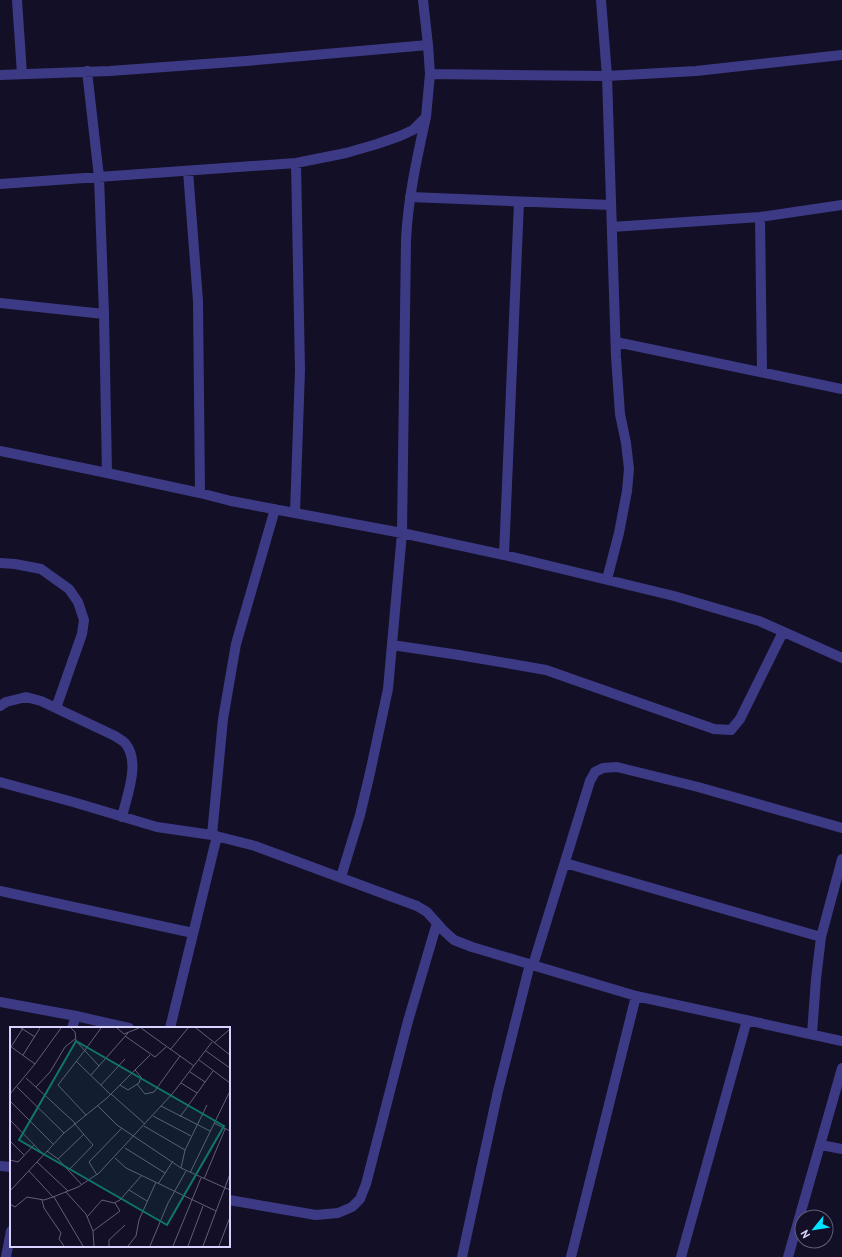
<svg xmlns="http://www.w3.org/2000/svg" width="842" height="1257" viewBox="0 0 842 1257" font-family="'PT Sans',sans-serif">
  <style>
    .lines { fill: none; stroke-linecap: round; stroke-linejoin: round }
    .minor { stroke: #3d3a85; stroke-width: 10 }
    .inset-road { fill: none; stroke: #625e7d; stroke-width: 1 }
    .view { fill: #0f766e; fill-opacity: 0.15; stroke: #0f766e; stroke-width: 2 }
    .inset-edge { fill: none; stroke: #d9d4ff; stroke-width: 2 }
  </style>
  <rect width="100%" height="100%" fill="#130f26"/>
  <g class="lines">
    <path class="minor" d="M 17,0 L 22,74
      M 601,0 L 607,76 L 616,357 L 620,414 L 626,443 L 629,469 L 627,491 L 619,533 L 607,579
      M 87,71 L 99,177 L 104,314 L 107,473
      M 430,74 L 607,76 L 696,71 L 842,55
      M 0,75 L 110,71 L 246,61 L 428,45
      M 188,171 L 198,301 L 200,493
      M 0,184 L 296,163 L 346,153 L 377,144 L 400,136 L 413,130 L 426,117 L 430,74 L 428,45 L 423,0
      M 410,197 L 611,205
      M 760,217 L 762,372
      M 612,227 L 760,217 L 842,205
      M 0,303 L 104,314
      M 616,342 L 842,389
      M 0,451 L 107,473 L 200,493 L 231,501 L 402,533 L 504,555 L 674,596 L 759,621 L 842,658
      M 295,513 L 300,370 L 296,163
      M 504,555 L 519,202
      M 0,563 L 15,564 L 41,569 L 69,589 L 78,602 L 84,620 L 82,634 L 56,708
      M 392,645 L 459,655 L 546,670 L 714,729 L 731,730 L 740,719 L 783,632
      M 0,706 L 6,702 L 26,697 L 41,701 L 115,736 C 118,738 122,740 125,743 C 141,762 127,795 122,817
      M 0,782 L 73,802 L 157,827 L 212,835 L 255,846 L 417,906 L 427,912 L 444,931 L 454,940 L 472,947 L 636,996 L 842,1041
      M 212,835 L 223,719 L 236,644 L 275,509
      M 565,863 L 821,937
      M 341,877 L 360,815 L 370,773 L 388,689 L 402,533 L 406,240 C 408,198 417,158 426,117
      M 0,891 L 193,933
      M 533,965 L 590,781 L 595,772 L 603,768 L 617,767 L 698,787 L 842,828
      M 0,1002 L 76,1016 L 129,1028
      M 72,1028 L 76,1016
      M 170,1028 L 217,836
      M 812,1034 L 816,979 L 821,937 L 842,859
      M 821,1145 L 842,1149
      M 0,1166 L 11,1167
      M 229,1200 L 316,1215 L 338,1213 L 352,1207 L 360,1199 L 366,1184 L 408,1021 L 437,923
      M 6,1257 L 11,1231
      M 462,1257 L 498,1091 L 530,964
      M 571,1257 L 636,996
      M 681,1257 L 747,1020
      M 788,1257 L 842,1068"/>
  </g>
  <g transform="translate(10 1027)">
    <rect width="220" height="220" fill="#130f26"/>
    <path class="inset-road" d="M 11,1 L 25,10M 61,1 L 65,5 L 66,14 L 89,39M 107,1 L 114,7 L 129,1M 131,1 L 184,39M 186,1 L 220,28M 115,9 L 145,30 L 156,20M 204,16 L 220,2M 0,19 L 25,37 L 0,67M 1,20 L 13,1M 75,23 L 48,58 L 76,88M 75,23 L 91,1M 160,23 L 178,1M 196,24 L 220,41M 13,28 L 30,1M 189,33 L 220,56M 66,34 L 101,68M 25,37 L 51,1M 180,45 L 195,55M 81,48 L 118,6M 16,51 L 65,96M 171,56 L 187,66M 127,57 L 135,67 L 144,65 L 170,29M 91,58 L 115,32M 110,58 L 118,63 L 129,56 L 131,50 L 125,43M 7,60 L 54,106M 26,60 L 40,45 L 55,20 L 65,12M 101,67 L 135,97M 0,74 L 43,117M 197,78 L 175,123 L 171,141 L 220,163M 88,79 L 107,98 L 171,141M 151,79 L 200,104M 143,89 L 181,109M 170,90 L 203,44M 0,93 L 34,128M 204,96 L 220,104M 134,99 L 175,123M 0,114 L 14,128M 115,121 L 155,146M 37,124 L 48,132 L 72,158M 105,131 L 116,141 L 206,184M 48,132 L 74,107M 0,133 L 8,135 L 24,118M 27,135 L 58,164M 59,143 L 83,118 L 64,96M 19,144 L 43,170M 180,146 L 220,64M 87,148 L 79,135 L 112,101M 194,152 L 215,102M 148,157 L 163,134M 119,163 L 137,174M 0,164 L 54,106 L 97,71 L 140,28M 56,165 L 76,187 L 83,204 L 84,219M 44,170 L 73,219M 32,173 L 34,181 L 51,206 L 49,212 L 54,219M 0,177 L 5,180 L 17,170 L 34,173 L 43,170 L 68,160 L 89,146 L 163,66 L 202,15M 77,190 L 92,173 L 104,176 L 110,173 L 132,148M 83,204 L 110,184 L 105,176M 99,219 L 99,213 L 115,198M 118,219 L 126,209 L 129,193 L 146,155M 140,219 L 158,176 L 176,144M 163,219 L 191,151M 178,219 L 193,179M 193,219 L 220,147M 209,219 L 220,190"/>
    <path class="view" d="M 66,14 L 214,99 L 157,198 L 9,113 Z"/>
    <rect width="220" height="220" class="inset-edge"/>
  </g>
  <g transform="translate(814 1229) rotate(240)"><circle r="19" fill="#130f26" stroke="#625e7d"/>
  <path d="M0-3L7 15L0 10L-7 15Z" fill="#00e5ff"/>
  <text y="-6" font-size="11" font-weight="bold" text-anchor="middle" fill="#d9d4ff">N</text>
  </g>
</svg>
